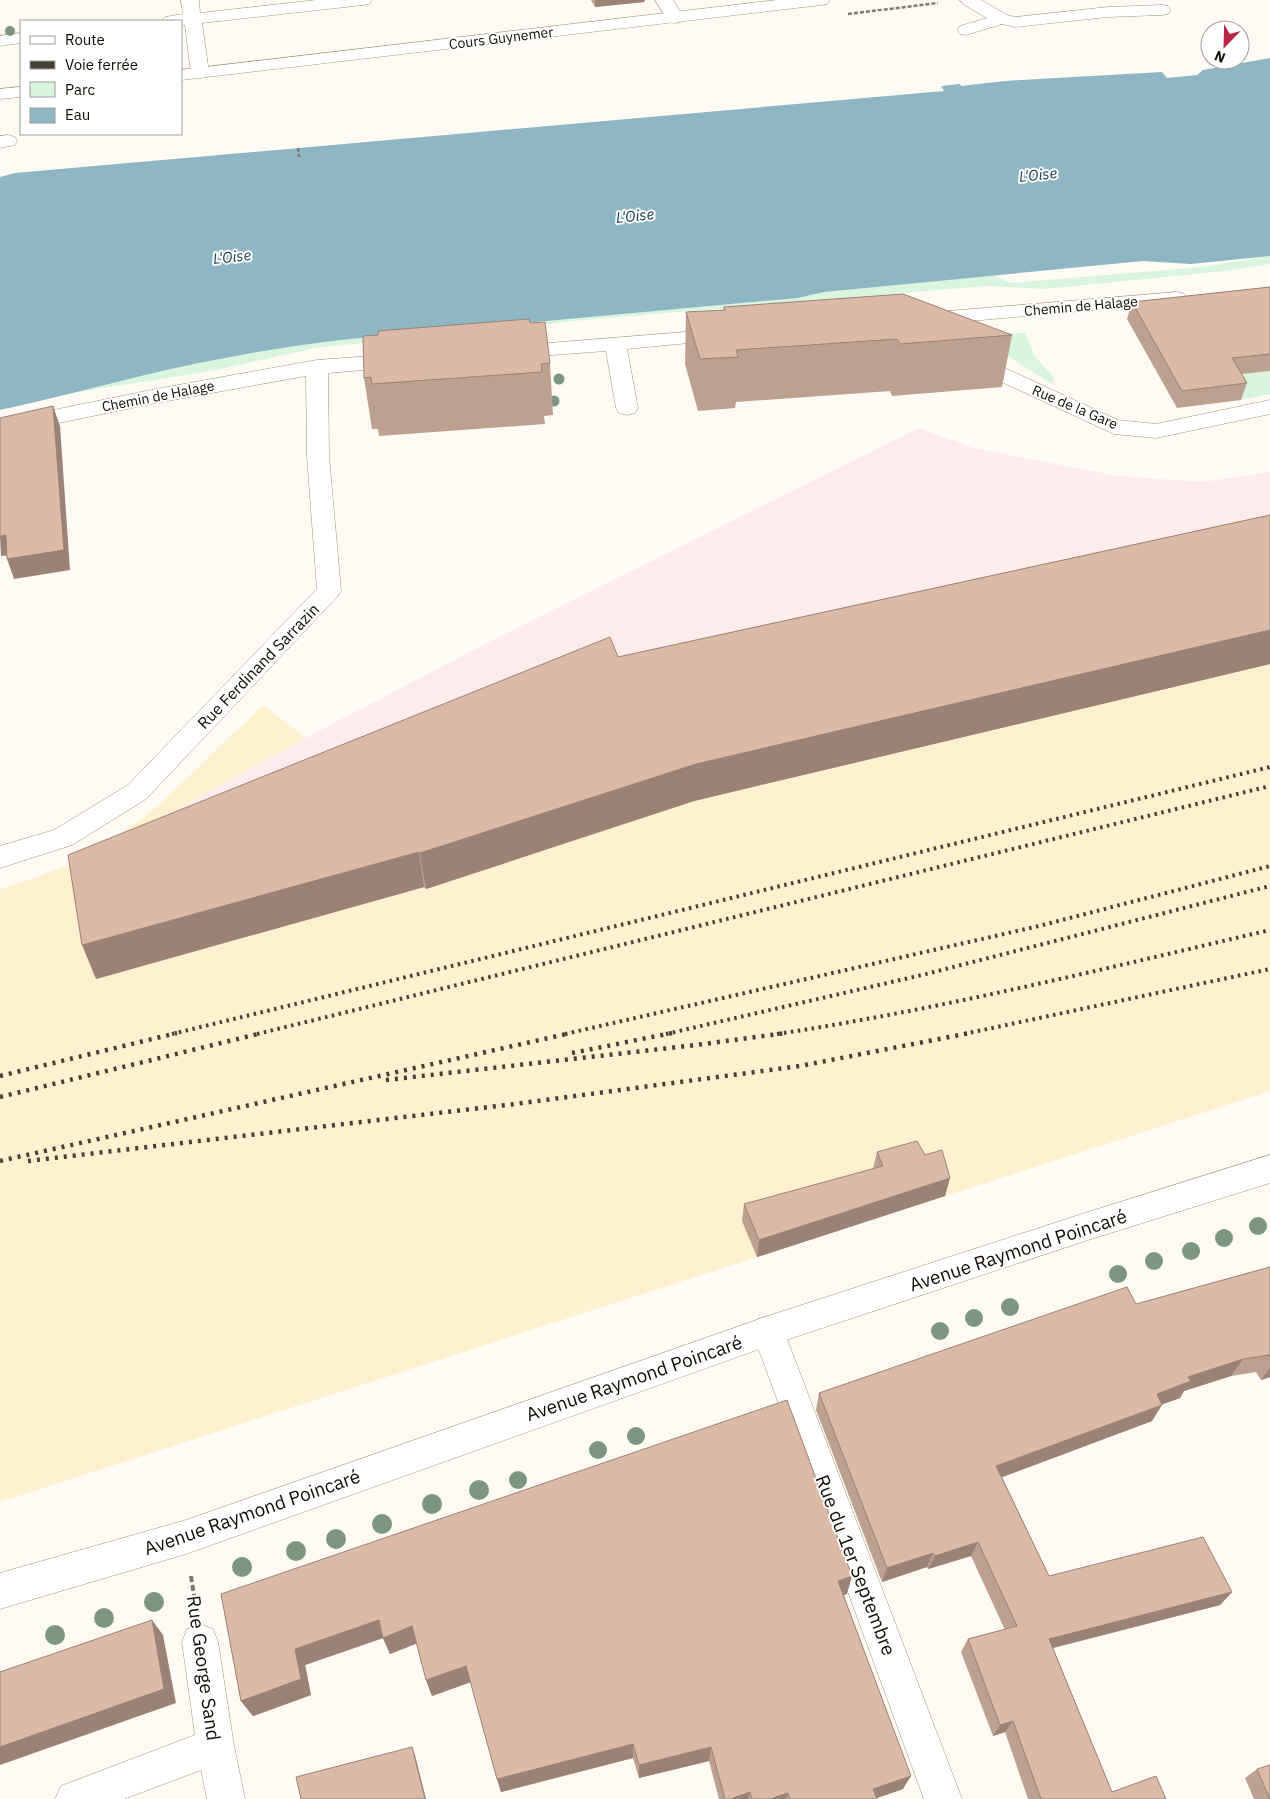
<svg xmlns="http://www.w3.org/2000/svg" width="1270" height="1799" viewBox="0 0 1270 1799" font-family="'IBM Plex Sans',sans-serif">
  <style>
    .built { fill: #fdf1ce }
    .industrial { fill: #fdecec }
    .green { fill: #d9f5dd }
    .water { fill: #8db7c5 }
    .lines { fill: none; stroke-linecap: round; stroke-linejoin: round }
    .minor-casing { stroke: #9f9472; stroke-width: 1 }
    .major-casing { stroke: #9f9472; stroke-width: 1 }
    .path-far1 { stroke: #7d7a71; stroke-width: 2.5; stroke-dasharray: 4 2; stroke-linecap: butt }
    .path { stroke: #7d7a71; stroke-width: 4; stroke-dasharray: 6 3; stroke-linecap: butt }
    .minor { fill: #fff; fill-rule: evenodd }
    .major { fill: #fff; fill-rule: evenodd }
    .rail-far1 { stroke: #444037; stroke-width: 4; stroke-dasharray: 2.5 4.5; stroke-linecap: butt }
    .rail { stroke: #444037; stroke-width: 4.5; stroke-dasharray: 3 6; stroke-linecap: butt }
    .tree { fill: #7d9680 }
    .wall { fill: #bea08f }
    .shaded-wall { fill: #9b8274 }
    .building { fill: #ddbaa6; stroke: #9b8274 }
    .labels { text-anchor: middle; stroke-width: 4; stroke-linejoin: round; paint-order: stroke }
    .far-street-label { font-size: 14px; fill: #110d03; stroke: #fff }
    .far-water-label { font-size: 15px; font-style: italic; fill: #143b46; stroke: #fff }
    .street-label { font-size: 16px; fill: #110d03; stroke: #fff }
    .near-street-label { font-size: 19px; fill: #110d03; stroke: #fff }
  </style>
  <rect width="100%" height="100%" fill="#fdfbf4"/>
  <path class="built" d="M 1270,663 L 1270,1091 L 0,1502 L 0,889 L 32,879 L 88,857 L 158,806 L 263,705 L 306,738 Z"/>
  <path class="industrial" d="M 919,428 L 973,448 L 1118,476 L 1203,482 L 1270,472 L 1270,663 L 666,808 L 426,889 L 424,887 L 96,979 L 82,891 L 87,860 L 305,738 L 499,637 Z"/>
  <path class="green" d="M 1270,256 L 1270,264 L 1225,271 L 1045,289 L 987,286 L 584,320 L 315,348 L 216,370 L 35,399 L 244,347 L 798,298 L 823,292 L 992,275 L 1011,283 L 1202,267 Z
    M 1000,333 L 1025,333 L 1034,355 L 1054,378 L 1052,384 L 1004,354 Z
    M 1270,370 L 1270,394 L 1241,400 L 1227,376 Z"/>
  <path class="water" d="M 1270,58 L 1270,256 L 1191,264 L 1143,261 L 824,292 L 798,298 L 350,339 C 278,347 206,360 137,377 C 91,388 46,400 0,410 L 0,177 L 15,173 L 944,91 L 941,86 L 960,84 L 961,86 L 1005,81 L 1162,72 L 1167,78 L 1197,75 L 1203,70 Z"/>
  <g class="lines">
    <g class="minor-casing">
      <path id="minor" d="M 181,0 L 199,0 L 200,13 L 316,0 L 372,0 L 369,4 L 363,5 L 202,23 L 209,73 L 206,77 L 200,78 L 194,77 L 191,73 L 185,25 L 181,25 L 181,21 L 162,21 L 165,17 L 183,14 Z
        M 655,0 L 673,0 L 684,18 L 681,22 L 675,23 L 669,22 Z
        M 960,0 L 981,0 L 1007,15 L 1015,17 L 1108,7 L 1162,5 L 1168,6 L 1171,10 L 1168,14 L 1162,15 L 1108,17 L 1015,27 L 1002,24 L 966,35 L 960,34 L 957,30 L 960,26 L 987,18 L 963,4 Z
        M 21,33 L 21,43 L 0,46 L 0,36 Z
        M 8,135 L 15,137 L 17,141 L 15,145 L 0,148 L 0,136 Z
        M 1177,292 L 1184,294 L 1187,298 L 1184,302 L 925,325 L 918,323 L 915,319 L 918,315 L 925,313 Z
        M 723,329 L 730,331 L 733,335 L 730,339 L 627,349 L 638,408 L 635,413 L 627,415 L 619,413 L 616,408 L 606,351 L 512,358 L 505,357 L 501,352 L 505,347 L 512,346 Z
        M 972,353 L 1118,420 L 1156,424 L 1270,400 L 1270,414 L 1156,438 L 1114,434 L 965,365 L 961,360 L 965,355 Z
        M 402,354 L 410,356 L 413,361 L 410,366 L 328,373 L 329,456 L 341,591 L 337,597 L 146,799 L 72,845 L 0,868 L 0,846 L 54,830 L 128,785 L 317,589 L 307,456 L 306,376 L 156,403 L 0,435 L 0,421 L 156,389 L 317,360 Z
        M 768,1316 L 780,1320 L 784,1331 L 962,1799 L 924,1799 L 752,1331 L 756,1320 Z
        M 200,1624 L 213,1629 L 218,1642 L 234,1746 L 245,1799 L 207,1799 L 201,1770 L 124,1799 L 55,1799 L 61,1786 L 195,1735 L 182,1642 L 187,1629 Z"/>
    </g>
    <g class="major-casing">
      <path id="major" d="M 777,0 L 830,0 L 827,4 L 821,5 L 181,80 L 181,70 Z
        M 21,87 L 21,97 L 0,99 L 0,89 Z
        M 1270,1155 L 1270,1183 L 1085,1241 L 768,1346 L 186,1554 L 0,1609 L 0,1573 L 186,1520 L 768,1316 L 1085,1213 Z"/>
    </g>
    <path class="path-far1" d="M 848,14 L 938,3
      M 298,148 L 299,157"/>
    <path class="path" d="M 191,1576 L 195,1602"/>
    <use href="#minor" class="minor"/>
    <use href="#major" class="major"/>
    <path class="rail-far1" d="M 172,1034 L 1270,767
      M 257,1034 L 1270,786
      M 565,1034 L 1039,926 L 1270,866
      M 666,1034 L 922,975 L 1270,886
      M 777,1034 C 943,1009 1107,968 1270,930
      M 964,1034 L 1270,969"/>
    <path class="rail" d="M 572,1053 L 672,1033
      M 0,1076 L 177,1033
      M 386,1080 L 696,1045 L 786,1033
      M 0,1097 L 262,1033
      M 0,1161 L 571,1033
      M 28,1161 L 515,1104 L 800,1066 L 970,1033"/>
  </g>
  <g class="tree">
    <circle cx="10" cy="31" r="5"/>
    <circle cx="559" cy="379" r="5.5"/>
    <circle cx="554" cy="401" r="5.5"/>
    <circle cx="1258" cy="1226" r="9"/>
    <circle cx="1224" cy="1238" r="9"/>
    <circle cx="1191" cy="1251" r="9"/>
    <circle cx="1154" cy="1261" r="9"/>
    <circle cx="1118" cy="1274" r="9"/>
    <circle cx="1010" cy="1307" r="9"/>
    <circle cx="974" cy="1318" r="9"/>
    <circle cx="940" cy="1331" r="9"/>
    <circle cx="636" cy="1436" r="9"/>
    <circle cx="598" cy="1450" r="9"/>
    <circle cx="518" cy="1480" r="9"/>
    <circle cx="479" cy="1490" r="10"/>
    <circle cx="432" cy="1504" r="10"/>
    <circle cx="382" cy="1524" r="10"/>
    <circle cx="336" cy="1539" r="10"/>
    <circle cx="296" cy="1551" r="10"/>
    <circle cx="242" cy="1567" r="10"/>
    <circle cx="154" cy="1602" r="10"/>
    <circle cx="104" cy="1618" r="10"/>
    <circle cx="55" cy="1635" r="10"/>
  </g>
  <path class="wall" d="M 591,0 L 645,0 L 644,2 L 595,7 Z
    M 1270,287 L 1270,371 L 1241,374 L 1247,383 L 1241,400 L 1177,408 L 1127,319 L 1132,302 Z
    M 724,307 L 1012,335 L 1002,387 L 892,396 L 890,391 L 736,402 L 735,408 L 698,411 L 685,364 L 686,312 L 723,310 Z
    M 530,323 L 550,363 L 553,415 L 544,416 L 545,424 L 379,436 L 378,429 L 372,429 L 364,378 Z
    M 1270,515 L 1270,664 L 694,801 L 426,889 L 424,887 L 96,979 L 618,657 Z
    M 877,1152 L 945,1196 L 757,1257 L 742,1221 L 744,1204 L 873,1169 Z
    M 1270,1267 L 1270,1377 L 1261,1380 L 1256,1372 L 1231,1376 L 1184,1391 L 1180,1398 L 1162,1404 L 1152,1421 L 1002,1477 L 1049,1576 L 1232,1592 L 1220,1605 L 1053,1648 L 1112,1792 L 1166,1799 L 1028,1799 L 1005,1732 L 993,1736 L 961,1652 L 968,1639 L 1005,1630 L 971,1556 L 928,1569 L 927,1567 L 882,1582 L 816,1410 L 819,1393 Z
    M 221,1594 L 847,1594 L 844,1595 L 903,1789 L 877,1798 L 877,1799 L 719,1799 L 709,1761 L 639,1778 L 633,1758 L 501,1792 L 471,1682 L 432,1696 L 426,1680 L 417,1643 L 390,1654 L 383,1638 L 305,1665 L 311,1695 L 253,1716 L 241,1701 Z
    M 1257,1769 L 1270,1799 L 1254,1799 L 1245,1778 Z"/>
  <path class="shaded-wall" d="M 595,0 L 645,0 L 644,2 L 595,7 Z
    M 53,406 L 60,426 L 70,570 L 14,579 L 7,559 Z
    M 6,535 L 13,555 L 1,556 L 0,536 Z
    M 1270,630 L 1270,664 L 694,801 L 426,889 L 420,853 L 696,764 Z
    M 419,852 L 424,887 L 96,979 L 82,945 Z
    M 950,1178 L 945,1196 L 757,1257 L 759,1240 Z
    M 1243,1359 L 1231,1376 L 1184,1391 L 1180,1398 L 1147,1410 L 1157,1394 L 1188,1377 Z
    M 1270,1368 L 1270,1377 L 1261,1380 Z
    M 1162,1405 L 1152,1421 L 989,1482 L 996,1466 Z
    M 978,1542 L 971,1556 L 928,1569 L 935,1556 Z
    M 933,1553 L 927,1567 L 882,1582 L 887,1568 Z
    M 852,1576 L 847,1594 L 833,1598 L 838,1581 Z
    M 1232,1592 L 1220,1605 L 1041,1651 L 1049,1639 Z
    M 152,1620 L 163,1635 L 176,1703 L 0,1765 L 0,1747 Z
    M 379,1620 L 386,1637 L 305,1665 L 311,1695 L 253,1716 L 241,1701 L 295,1649 Z
    M 412,1626 L 418,1643 L 390,1654 L 383,1638 Z
    M 466,1666 L 471,1682 L 432,1696 L 426,1680 Z
    M 1013,1721 L 1005,1732 L 993,1736 L 1000,1725 Z
    M 633,1744 L 633,1758 L 501,1792 L 497,1779 Z
    M 412,1747 L 415,1755 L 426,1799 L 425,1799 Z
    M 711,1747 L 709,1761 L 639,1778 L 639,1765 Z
    M 911,1776 L 903,1789 L 874,1799 L 873,1789 Z
    M 750,1792 L 748,1799 L 731,1799 Z
    M 788,1793 L 786,1799 L 770,1799 Z"/>
  <path class="building" d="M 1270,287 L 1270,354 L 1232,358 L 1247,383 L 1182,391 L 1132,302 Z
    M 903,294 L 1012,335 L 900,344 L 897,339 L 736,350 L 738,357 L 700,359 L 686,312 L 725,310 L 724,307 Z
    M 529,319 L 530,323 L 545,322 L 550,363 L 541,364 L 542,372 L 372,384 L 371,377 L 364,378 L 363,336 L 378,335 L 378,331 Z
    M 53,406 L 64,550 L 7,559 L 6,535 L 0,536 L 0,418 Z
    M 1270,515 L 1270,630 L 696,764 L 420,853 L 419,852 L 82,945 L 68,855 L 610,637 L 618,657 Z
    M 917,1141 L 925,1155 L 942,1150 L 950,1178 L 759,1240 L 744,1204 L 883,1166 L 877,1152 Z
    M 1270,1267 L 1270,1358 L 1269,1355 L 1243,1359 L 1188,1377 L 1191,1381 L 1157,1394 L 1162,1405 L 996,1466 L 1049,1576 L 1203,1537 L 1232,1592 L 1049,1639 L 1112,1792 L 1156,1776 L 1166,1799 L 1041,1799 L 1013,1721 L 1000,1725 L 968,1639 L 1017,1626 L 978,1542 L 935,1556 L 933,1553 L 887,1568 L 819,1393 L 1127,1287 L 1136,1304 Z
    M 787,1400 L 852,1576 L 838,1581 L 911,1776 L 873,1789 L 877,1799 L 790,1799 L 788,1793 L 770,1799 L 752,1799 L 750,1792 L 731,1799 L 725,1799 L 711,1747 L 639,1765 L 633,1744 L 497,1779 L 466,1666 L 426,1680 L 412,1626 L 383,1638 L 379,1620 L 295,1649 L 301,1679 L 241,1701 L 221,1594 Z
    M 152,1620 L 164,1689 L 0,1747 L 0,1672 Z
    M 412,1747 L 425,1799 L 301,1799 L 296,1777 Z
    M 1270,1765 L 1270,1799 L 1257,1769 Z"/>
  <g class="labels">
    <g class="far-street-label">
      <text transform="translate(501 38) rotate(-7)" y="5">Cours Guynemer</text>
      <text transform="translate(1081 306) rotate(-5)" y="5">Chemin de Halage</text>
      <text transform="translate(158 396) rotate(-11)" y="5">Chemin de Halage</text>
      <text transform="translate(1075 407) rotate(23)" y="5">Rue de la Gare</text>
    </g>
    <g class="far-water-label">
      <text transform="translate(1038 175) rotate(-6)" y="5">L'Oise</text>
      <text transform="translate(635 216) rotate(-6)" y="5">L'Oise</text>
      <text transform="translate(232 257) rotate(-6)" y="5">L'Oise</text>
    </g>
    <g class="street-label">
      <text transform="translate(258 666) rotate(-46)" y="6">Rue Ferdinand Sarrazin</text>
    </g>
    <g class="near-street-label">
      <text transform="translate(1018 1250) rotate(-18)" y="7">Avenue Raymond Poincaré</text>
      <text transform="translate(634 1378) rotate(-19)" y="7">Avenue Raymond Poincaré</text>
      <text transform="translate(252 1512) rotate(-19)" y="7">Avenue Raymond Poincaré</text>
      <text transform="translate(856 1565) rotate(69)" y="7">Rue du 1er Septembre</text>
      <text transform="translate(204 1668) rotate(82)" y="7">Rue George Sand</text>
    </g>
  </g>
  <rect x="20" y="20" width="162" height="115" fill="#ffffff" stroke="#a09e9a"/>
  <rect x="30" y="36" width="25" height="8" fill="#ffffff" stroke="#a09e9a"/>
  <text x="65" y="45" font-size="15" fill="#110d03">Route</text>
  <rect x="30" y="61" width="25" height="8" fill="#444037" stroke="#a09e9a"/>
  <text x="65" y="70" font-size="15" fill="#110d03">Voie ferrée</text>
  <rect x="30" y="82" width="25" height="15" fill="#d9f5dd" stroke="#a09e9a"/>
  <text x="65" y="95" font-size="15" fill="#110d03">Parc</text>
  <rect x="30" y="108" width="25" height="15" fill="#8db7c5" stroke="#a09e9a"/>
  <text x="65" y="120" font-size="15" fill="#110d03">Eau</text>
  <g transform="translate(1225 45) rotate(203)"><circle r="24" fill="#ffffff" stroke="#a09e9a"/>
  <path d="M0-4L9 19L0 12L-9 19Z" fill="#b82747"/>
  <text y="-8" font-size="14" font-weight="bold" text-anchor="middle" fill="#110d03">N</text>
  </g>
</svg>
